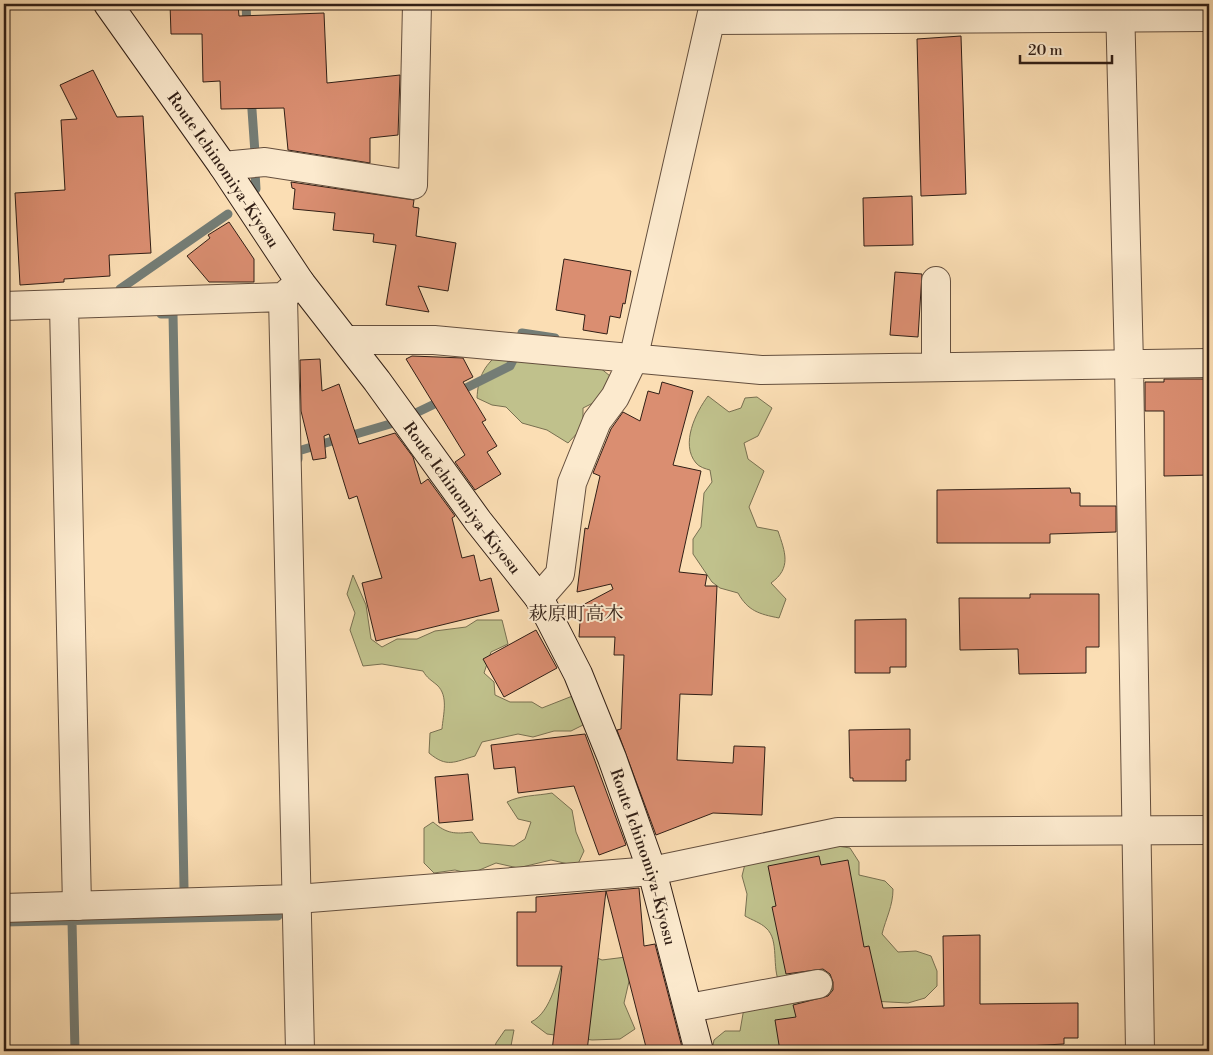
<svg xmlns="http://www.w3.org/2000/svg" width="1213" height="1055" viewBox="0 0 1213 1055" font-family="'Libre Bodoni','Noto Serif JP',serif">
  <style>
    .green { fill: #c0c18c; stroke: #787051 }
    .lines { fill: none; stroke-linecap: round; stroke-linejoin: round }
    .stream { stroke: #747d76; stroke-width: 9 }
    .building { fill: #da8e71; stroke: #311f16 }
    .minor-casing { stroke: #644f3e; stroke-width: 30 }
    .tertiary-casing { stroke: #644f3e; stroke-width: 30 }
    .secondary-casing { stroke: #311f16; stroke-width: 30 }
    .minor { stroke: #fceace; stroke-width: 28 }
    .tertiary { stroke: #fceace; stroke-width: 28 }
    .secondary { stroke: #fceace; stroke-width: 28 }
    .labels { text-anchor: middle; stroke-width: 4; stroke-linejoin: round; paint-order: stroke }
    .street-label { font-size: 16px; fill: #311f16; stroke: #fceace }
    .quarter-label { font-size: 19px; fill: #311f16; stroke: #fceace }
  </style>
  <rect width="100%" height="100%" fill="#fbdeb4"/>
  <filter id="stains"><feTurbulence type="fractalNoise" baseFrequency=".004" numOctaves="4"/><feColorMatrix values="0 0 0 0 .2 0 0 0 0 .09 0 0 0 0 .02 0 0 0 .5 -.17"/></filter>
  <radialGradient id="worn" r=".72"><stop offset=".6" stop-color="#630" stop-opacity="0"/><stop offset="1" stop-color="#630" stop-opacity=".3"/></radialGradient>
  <path class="green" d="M 499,354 L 523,362 L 548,359 L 593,362 L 610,376 L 607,396 L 583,408 L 583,427 L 568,443 L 547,430 L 522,423 L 506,407 L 492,405 L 477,398 C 478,379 483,366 499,354 Z
    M 708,396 L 729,412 L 741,408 L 745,398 L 757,397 L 772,408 L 758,436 L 744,443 L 748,459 L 764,471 L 749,507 L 757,527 L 778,531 C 785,552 792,568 771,583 L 786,599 L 779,618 C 759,614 748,611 738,593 L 720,588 L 712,582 L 693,554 L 693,539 L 701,527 L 704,493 L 712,482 L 710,470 C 706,469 699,467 696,463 C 680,444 696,412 708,396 Z
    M 353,575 L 366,605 L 371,639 L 382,647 L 397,639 L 417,639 L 435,631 L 466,627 L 477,620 L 502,620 L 508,644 L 491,652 L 484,673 L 494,682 L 495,695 L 510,702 L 532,702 L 542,708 L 575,695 L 584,710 L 583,725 L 571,731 L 554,731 L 533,737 L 518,734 L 482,742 L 475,756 C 454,762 447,768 429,753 L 430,733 L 442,729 C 443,715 449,696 437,685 C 431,680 427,678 423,671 L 382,664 L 363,666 L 350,630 L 355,613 L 347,594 Z
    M 552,793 L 572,810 L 576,832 L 584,851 L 577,866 L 551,860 L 518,868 L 496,863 L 470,874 L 455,870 L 434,873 L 424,863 L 424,828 L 433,822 C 447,834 455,834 472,832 L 480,843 L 514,846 L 525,839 L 531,822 L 518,819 L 507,802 C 521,795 536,796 552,793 Z
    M 831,845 L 850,848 L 859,862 L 859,875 L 885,881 L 893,889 C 893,906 886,918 882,934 L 898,952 L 916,951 L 931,956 L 937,971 L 937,986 L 925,998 L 908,1003 L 871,1001 L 786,1041 L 782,1051 L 712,1051 L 714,1040 L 725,1031 L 740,1031 L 744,1008 L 780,984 C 771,968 780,940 766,928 C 761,923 752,920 745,916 L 747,894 L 742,876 L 746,860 Z
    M 586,953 L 602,960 L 626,957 L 630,977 L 624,1003 L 635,1029 L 620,1039 L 592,1040 L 547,1034 L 531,1022 C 552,1012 558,975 565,954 Z
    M 505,1030 L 514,1030 L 510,1051 L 494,1051 L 496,1043 Z"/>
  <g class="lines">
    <path class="stream" d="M 246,4 L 247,26
      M 251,96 L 255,153
      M 255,172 L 256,189
      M 120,289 L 228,214
      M 161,314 L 173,314 L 184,888
      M 456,393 L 510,366 L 516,354 L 522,333 L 555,338
      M 298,459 L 298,451 L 397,422 L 445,399
      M 72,921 L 75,1051
      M 4,922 L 278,916"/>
  </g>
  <path class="building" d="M 170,4 L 238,4 L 239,16 L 324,13 L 327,83 L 400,75 L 398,135 L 370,138 L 370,163 L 288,150 L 284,108 L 221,109 L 220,81 L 203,82 L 202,34 L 171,34 Z
    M 961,36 L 966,194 L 921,196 L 917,39 Z
    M 93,70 L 117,117 L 143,116 L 151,253 L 109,255 L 110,276 L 64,279 L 64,282 L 20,285 L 15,193 L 65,190 L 61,120 L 77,119 L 60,85 Z
    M 291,182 L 414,200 L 413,207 L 419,208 L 416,236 L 456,243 L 448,291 L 418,286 L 429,312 L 386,305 L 396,245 L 373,242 L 374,234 L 333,230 L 335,213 L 293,209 L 295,189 L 292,188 Z
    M 912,196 L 913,245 L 864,246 L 863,198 Z
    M 229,222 L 254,259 L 254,282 L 209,282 L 187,256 L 210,238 L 208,235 Z
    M 564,259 L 631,271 L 625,304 L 623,303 L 620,318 L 610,316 L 607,334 L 583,330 L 585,315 L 556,310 Z
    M 895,272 L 922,274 L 918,337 L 890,335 Z
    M 412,356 L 463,358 L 473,377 L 463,382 L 486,420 L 482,422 L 497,446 L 487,452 L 501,474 L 475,490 L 455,462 L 465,455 L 406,359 Z
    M 320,359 L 322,391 L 339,384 L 359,444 L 395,433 L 413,457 L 421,484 L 428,479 L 455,516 L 452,518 L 462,558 L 474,555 L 480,581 L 491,578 L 499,611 L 376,641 L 362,583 L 382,578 L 357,496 L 349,499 L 329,434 L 324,436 L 326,458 L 313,460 L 301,411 L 300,360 Z
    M 1164,379 L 1209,379 L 1209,475 L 1164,476 L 1164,411 L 1145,411 L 1145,382 L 1164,382 Z
    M 662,382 L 693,391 L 673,465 L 701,471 L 679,572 L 707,575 L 705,586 L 717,586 L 712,695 L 680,694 L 677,760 L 733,763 L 734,746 L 765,747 L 762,815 L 713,813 L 656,835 L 617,730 L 621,729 L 624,655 L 614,655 L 615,637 L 579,637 L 581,606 L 613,589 L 611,584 L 577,592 L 585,528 L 588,529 L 600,476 L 593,473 L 611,429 L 623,412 L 640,421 L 648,391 L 659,394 Z
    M 1070,488 L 1071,493 L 1080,493 L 1080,506 L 1116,506 L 1116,532 L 1050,534 L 1050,543 L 937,543 L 937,490 Z
    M 1030,594 L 1099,594 L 1099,647 L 1086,647 L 1086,673 L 1019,674 L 1018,649 L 960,650 L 959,598 L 1030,598 Z
    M 906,619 L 906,667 L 890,667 L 890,673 L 855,673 L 855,620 Z
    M 536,630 L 557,668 L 504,697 L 483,659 Z
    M 910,729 L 910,760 L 906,760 L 906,781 L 853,781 L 853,778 L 850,778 L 849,730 Z
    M 585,734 L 626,845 L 599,855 L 574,786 L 518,793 L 515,767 L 494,769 L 491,745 Z
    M 468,774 L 473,820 L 439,823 L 435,777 Z
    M 819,856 L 821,865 L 848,860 L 864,947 L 869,946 L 883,1008 L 944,1006 L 943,936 L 980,935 L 980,1004 L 1078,1003 L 1078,1038 L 1064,1038 L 1064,1044 L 932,1051 L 780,1051 L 775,1020 L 796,1017 L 793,1005 L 828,996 L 833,990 L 833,982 L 830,974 L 823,969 L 786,974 L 772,907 L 776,906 L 768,866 Z
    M 639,888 L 644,946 L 655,944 L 683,1051 L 647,1051 L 606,891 Z
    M 606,891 L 587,1051 L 552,1051 L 562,966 L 517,966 L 517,912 L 536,912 L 536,897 Z"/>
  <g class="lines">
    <g class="minor-casing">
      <path id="minor" d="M 1120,4 L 1129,364 L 1140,1051
        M 711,20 L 1209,17
        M 223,166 L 265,162 L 413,185 L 417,4
        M 936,281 L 936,366
        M 300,282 L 283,297 L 300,1051
        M 64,305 L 77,906
        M 4,306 L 283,297
        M 346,340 L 434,340 L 761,370 L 1209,363
        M 539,598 L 560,574 L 572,483 L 597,421 L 615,397 L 633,360 L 714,4
        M 689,1008 L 818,984"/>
    </g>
    <g class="tertiary-casing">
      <path id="tertiary" d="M 4,908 L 297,899 L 652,871 L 838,832 L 1209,830"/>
    </g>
    <g class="secondary-casing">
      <g id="secondary">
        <path id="s1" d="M 108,4 L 223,166 L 300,282 L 377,381 L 478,521 L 539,598 L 578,674 L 612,758 L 652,871 L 699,1051"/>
      </g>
    </g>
    <use href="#minor" class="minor"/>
    <use href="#tertiary" class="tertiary"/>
    <use href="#secondary" class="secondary"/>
  </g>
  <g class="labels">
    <g class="street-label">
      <text dy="6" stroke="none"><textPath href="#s1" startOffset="202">Route Ichinomiya-Kiyosu</textPath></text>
      <text dy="6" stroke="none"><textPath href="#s1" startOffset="608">Route Ichinomiya-Kiyosu</textPath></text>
      <text dy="6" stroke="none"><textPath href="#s1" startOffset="1014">Route Ichinomiya-Kiyosu</textPath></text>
    </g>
    <g class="quarter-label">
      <text x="576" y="620">萩原町高木</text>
    </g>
  </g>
  <rect width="1213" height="1055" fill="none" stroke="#fbdeb4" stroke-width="20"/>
  <rect x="5" y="5" width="1203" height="1045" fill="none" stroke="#311f16" stroke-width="2.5"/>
  <rect x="10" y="10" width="1193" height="1035" fill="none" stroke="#311f16"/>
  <path d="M1020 55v8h92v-8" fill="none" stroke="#311f16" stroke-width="2.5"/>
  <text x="1028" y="55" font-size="15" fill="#311f16" stroke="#fceace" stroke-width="4" paint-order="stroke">20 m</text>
  <rect width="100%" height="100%" filter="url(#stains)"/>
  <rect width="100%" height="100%" fill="url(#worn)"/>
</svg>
